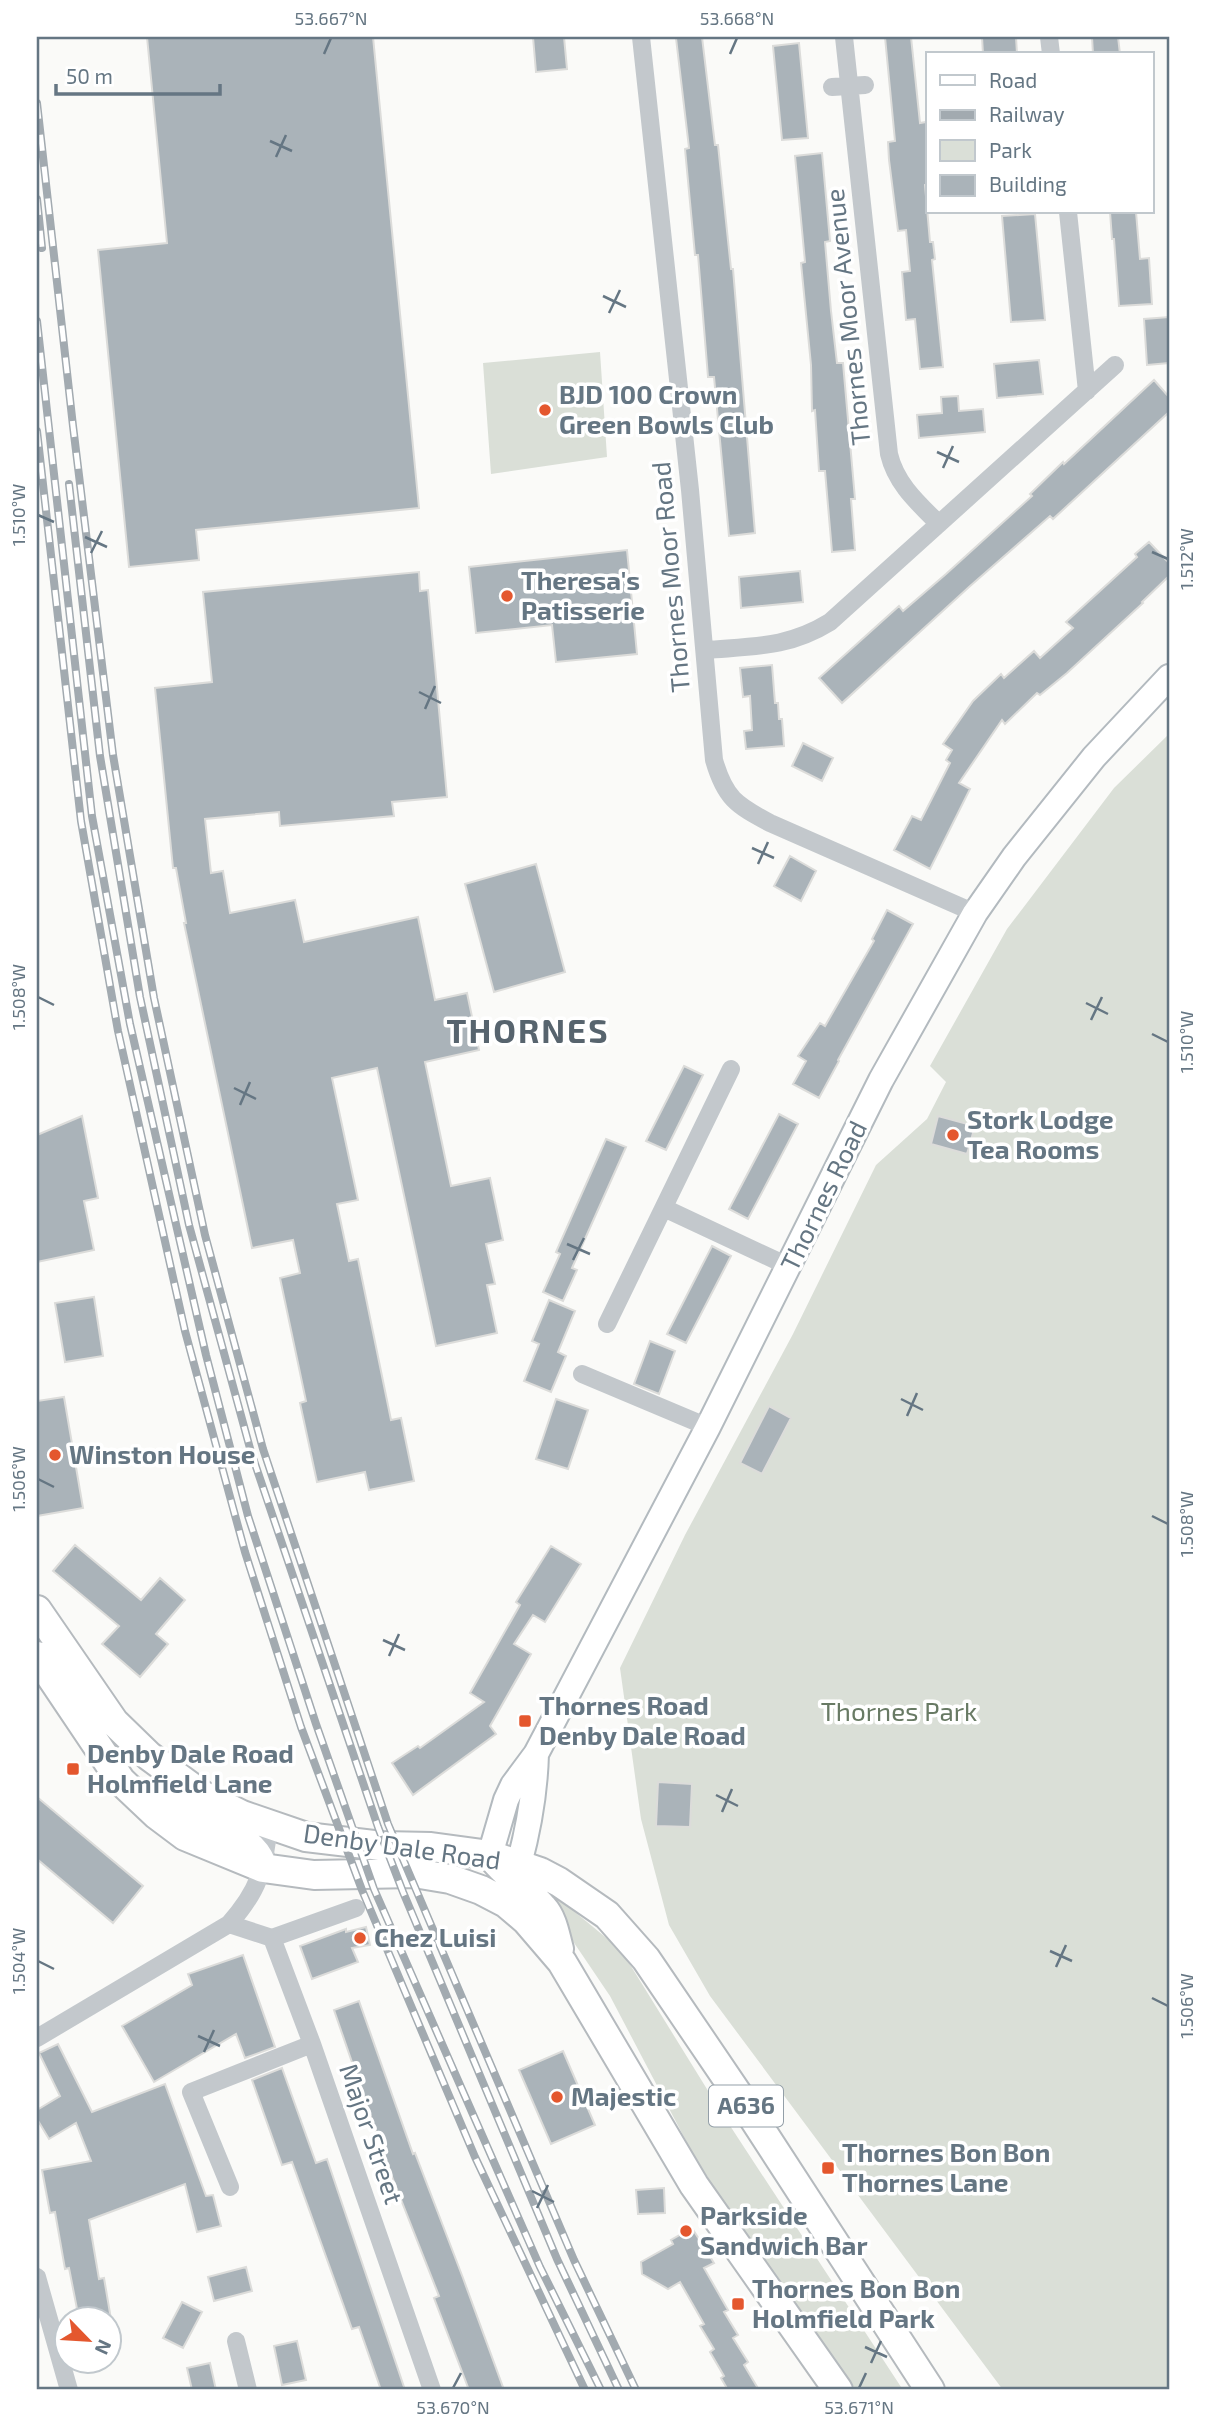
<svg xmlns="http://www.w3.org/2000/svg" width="1206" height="2427" viewBox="0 0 1206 2427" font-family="'Exo 2',sans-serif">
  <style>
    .green { fill: #dadfd7 }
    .building { fill: #aab3b9; stroke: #dcdcda; stroke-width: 2 }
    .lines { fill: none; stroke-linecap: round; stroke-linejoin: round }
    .secondary-casing { stroke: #b3babf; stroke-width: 28 }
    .primary-casing { stroke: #b5babe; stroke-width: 32 }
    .street { stroke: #c3c8cc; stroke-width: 18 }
    .secondary { stroke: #fff; stroke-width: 24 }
    .primary { stroke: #fff; stroke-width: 28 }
    .rail-casing { stroke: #a2aab0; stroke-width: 8 }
    .rail { stroke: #fff; stroke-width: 5; stroke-dasharray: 16; stroke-linecap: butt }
    .ticks { fill: none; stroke: #657683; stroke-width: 2.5 }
    .poi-dot { fill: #e4572e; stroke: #fff; stroke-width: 2.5 }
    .labels { text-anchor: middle; stroke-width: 7; stroke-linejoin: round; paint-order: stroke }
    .shield { fill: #fff; stroke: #939fa8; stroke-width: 2 }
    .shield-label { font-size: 24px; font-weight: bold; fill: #657683 }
    .street-label { font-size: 26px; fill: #657683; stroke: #fff }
    .poi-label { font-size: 26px; font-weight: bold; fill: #657683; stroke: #fff; text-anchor: start }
    .park-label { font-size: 26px; fill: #687a64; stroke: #fff }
    .district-label { font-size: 33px; font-weight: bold; letter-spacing: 2px; fill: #57646e; stroke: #fff }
    .neatline { fill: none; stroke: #657683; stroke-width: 2.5 }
    .ticks-label { font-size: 18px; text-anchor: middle; fill: #657683 }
  </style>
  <rect width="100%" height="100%" fill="#fafaf8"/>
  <path class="green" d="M 600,352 L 607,457 L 491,474 L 483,363 Z
    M 1169,734 L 1169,2390 L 1003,2390 L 710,1996 L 669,1925 L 641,1819 L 620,1668 L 685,1535 L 793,1334 L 876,1165 L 927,1119 L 946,1082 L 930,1066 L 1007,929 L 1114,788 Z
    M 539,1891 L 564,1903 L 621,1950 L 723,2115 L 903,2390 L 856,2390 L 789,2301 L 695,2158 L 610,1996 Z"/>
  <path class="building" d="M 147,37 L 373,37 L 419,508 L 196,530 L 199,560 L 129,567 L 98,250 L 167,243 Z
    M 533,37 L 564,37 L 567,69 L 536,72 Z
    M 702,37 L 715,145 L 718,145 L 731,269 L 733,269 L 755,533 L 729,536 L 714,377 L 708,377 L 698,255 L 695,255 L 685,149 L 689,148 L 676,38 Z
    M 885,37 L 911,37 L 920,123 L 926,122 L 928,142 L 928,184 L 925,185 L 930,242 L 933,242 L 935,259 L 932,260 L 943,367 L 920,369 L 915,319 L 906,320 L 902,272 L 910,271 L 906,230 L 898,231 L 889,160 L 888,142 L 895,141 Z
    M 982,37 L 1016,37 L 1017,54 L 983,54 Z
    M 1092,37 L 1118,37 L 1120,54 L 1093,54 Z
    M 799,43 L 808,138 L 782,140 L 773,46 Z
    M 822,153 L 830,241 L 825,242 L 831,311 L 837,363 L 843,363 L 855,499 L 851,499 L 855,550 L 832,552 L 825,471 L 819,471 L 815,410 L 812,411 L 811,365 L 801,263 L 805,262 L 795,156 Z
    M 1110,212 L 1136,212 L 1140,259 L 1149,258 L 1152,304 L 1119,306 L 1114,239 L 1112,239 Z
    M 1035,214 L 1045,320 L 1011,322 L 1002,216 Z
    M 1169,317 L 1169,363 L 1147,365 L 1144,319 Z
    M 1039,360 L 1043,394 L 997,398 L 994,364 Z
    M 1154,380 L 1169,397 L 1169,412 L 1053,519 L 1050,516 L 969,587 L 842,703 L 819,678 L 899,606 L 903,611 L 946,574 L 1032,496 L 1030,494 L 1063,462 L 1064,464 Z
    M 958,396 L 959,411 L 983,409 L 985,432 L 919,438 L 917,415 L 942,413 L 941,397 Z
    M 1149,542 L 1169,563 L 1169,576 L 1142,602 L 1143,603 L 1067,673 L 1040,695 L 1037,693 L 1005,724 L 1002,720 L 959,783 L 970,789 L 930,869 L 894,850 L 912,816 L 921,820 L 950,763 L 946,760 L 952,750 L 943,744 L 973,701 L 1001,674 L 1004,678 L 1034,651 L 1040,658 L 1073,628 L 1066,622 L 1137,557 L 1135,554 Z
    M 627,550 L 637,654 L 556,662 L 552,625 L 476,633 L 469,567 Z
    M 800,571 L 803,602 L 741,608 L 739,577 Z
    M 419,572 L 420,591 L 428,590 L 447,797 L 392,802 L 394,816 L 280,826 L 279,812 L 205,819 L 211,873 L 223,871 L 230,913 L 295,900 L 304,942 L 418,917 L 435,1000 L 467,993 L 479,1050 L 425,1062 L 451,1186 L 490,1178 L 503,1240 L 486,1244 L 495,1284 L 487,1285 L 497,1333 L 436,1346 L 377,1068 L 332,1078 L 358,1200 L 337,1204 L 349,1261 L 358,1259 L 391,1420 L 401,1418 L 414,1481 L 369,1490 L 365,1472 L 317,1482 L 300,1403 L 306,1401 L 280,1278 L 300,1273 L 293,1240 L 252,1248 L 184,923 L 186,923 L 176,868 L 173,868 L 155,688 L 212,682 L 203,592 Z
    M 772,665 L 775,703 L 778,703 L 779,719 L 782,719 L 784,746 L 746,749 L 744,731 L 752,730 L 750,696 L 743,697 L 740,668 Z
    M 803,743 L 833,758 L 822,781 L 792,766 Z
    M 790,856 L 816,871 L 801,901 L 774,886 Z
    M 536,864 L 565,972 L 494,992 L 465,884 Z
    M 887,910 L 913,924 L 838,1060 L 839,1061 L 819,1098 L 793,1084 L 806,1061 L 798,1056 L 820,1023 L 825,1026 L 874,941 L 872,939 Z
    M 684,1066 L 703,1075 L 666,1150 L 646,1141 Z
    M 779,1114 L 798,1124 L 748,1219 L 729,1209 Z
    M 82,1116 L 98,1198 L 84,1201 L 94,1250 L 37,1262 L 37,1135 Z
    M 938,1116 L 975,1126 L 967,1154 L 931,1144 Z
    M 606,1139 L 626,1147 L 572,1268 L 577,1270 L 563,1301 L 543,1292 L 560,1254 L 556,1252 Z
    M 712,1246 L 731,1256 L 686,1343 L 667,1334 Z
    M 94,1297 L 103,1356 L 65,1362 L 55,1303 Z
    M 549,1300 L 575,1311 L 558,1352 L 566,1356 L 551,1392 L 524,1381 L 539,1344 L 532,1341 Z
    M 650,1341 L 675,1351 L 659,1394 L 634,1384 Z
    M 64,1397 L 83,1508 L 37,1516 L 37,1401 Z
    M 556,1399 L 588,1410 L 568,1469 L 536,1459 Z
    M 769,1406 L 791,1418 L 762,1474 L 740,1463 Z
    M 75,1545 L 141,1600 L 160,1578 L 185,1600 L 156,1634 L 168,1644 L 140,1677 L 102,1644 L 119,1626 L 53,1571 Z
    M 551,1546 L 581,1564 L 545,1622 L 533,1615 L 514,1644 L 531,1654 L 490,1726 L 496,1734 L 413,1795 L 392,1763 L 418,1746 L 420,1748 L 484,1702 L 470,1693 L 520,1605 L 516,1602 Z
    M 658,1782 L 692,1784 L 690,1827 L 656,1826 Z
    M 37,1797 L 143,1886 L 113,1923 L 37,1859 Z
    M 366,1927 L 370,1945 L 352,1948 L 358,1962 L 312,1979 L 300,1946 L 346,1929 L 346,1932 Z
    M 243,1955 L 275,2047 L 245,2058 L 236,2034 L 154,2082 L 122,2026 L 192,1985 L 188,1974 Z
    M 359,2001 L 413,2154 L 415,2153 L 463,2278 L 504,2390 L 469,2390 L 434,2298 L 439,2296 L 387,2164 L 334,2010 Z
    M 58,2044 L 92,2112 L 165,2084 L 206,2196 L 213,2195 L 221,2226 L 197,2232 L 185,2184 L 89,2220 L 99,2279 L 104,2278 L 111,2319 L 79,2319 L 69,2268 L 65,2269 L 55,2212 L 50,2213 L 42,2170 L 91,2161 L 76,2123 L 49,2139 L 37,2119 L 37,2110 L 60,2096 L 39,2053 Z
    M 563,2051 L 595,2125 L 551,2144 L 519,2070 Z
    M 282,2068 L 316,2163 L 327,2159 L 405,2390 L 381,2390 L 359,2327 L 352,2329 L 292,2162 L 282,2165 L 252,2080 Z
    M 664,2188 L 665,2213 L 638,2214 L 636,2190 Z
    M 692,2228 L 714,2263 L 704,2268 L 728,2310 L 724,2312 L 738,2335 L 733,2338 L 748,2362 L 744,2365 L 759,2390 L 728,2390 L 721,2378 L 724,2376 L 710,2352 L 714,2349 L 700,2326 L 704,2324 L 680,2282 L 668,2289 L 642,2274 L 641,2262 L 673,2244 L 671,2240 Z
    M 246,2267 L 252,2291 L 214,2301 L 208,2277 Z
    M 182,2302 L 202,2312 L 183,2348 L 163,2338 Z
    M 297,2341 L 306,2380 L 282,2385 L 274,2346 Z
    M 210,2363 L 216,2390 L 192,2390 L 187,2368 Z"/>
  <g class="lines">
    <g class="secondary-casing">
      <path id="secondary" d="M 490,1855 L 506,1800 L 513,1785 L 536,1754 L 708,1427 L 881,1080 L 975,913 L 1014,857 L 1094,757 L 1169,677
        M 519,1864 C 529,1827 535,1792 536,1754"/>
    </g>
    <g class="primary-casing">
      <path id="primary" d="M 37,1610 L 114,1722 L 149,1756 L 202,1795 L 242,1815 L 306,1837 L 382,1846 L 431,1847 L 490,1855 L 540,1872 L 559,1882 L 607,1915 L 646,1959 L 741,2099 L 930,2390
        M 37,1656 L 121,1781 L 157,1815 L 185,1836 L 263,1868 L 314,1875 L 414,1873 L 450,1879 L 481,1890 L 506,1903 L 526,1920 L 562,1962 L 694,2185 L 838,2390
        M 169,1792 C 180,1804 195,1814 209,1823 C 230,1836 252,1839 262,1864
        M 492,1857 C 507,1876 527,1889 543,1908 C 553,1919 555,1935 559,1949"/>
    </g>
    <path class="street" d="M 641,37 L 690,490 L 714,760 C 725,798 736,805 770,823 L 975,913
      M 844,37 L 889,454 C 896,484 918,503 939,524
      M 1049,37 L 1051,54
      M 832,87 L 865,85
      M 1068,212 L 1087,391
      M 706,650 C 753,646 788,648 830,622 L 1115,365
      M 664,1208 L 790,1267
      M 607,1324 L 731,1069
      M 582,1374 L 708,1427
      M 229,1924 L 272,1938 L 312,2044 L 432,2390
      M 272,1938 L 356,1908
      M 37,2038 L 229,1924 C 260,1889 263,1871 269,1826
      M 230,2187 L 191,2092 L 312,2044
      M 37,2277 L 69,2390
      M 236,2341 L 248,2390"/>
    <use href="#secondary" class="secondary"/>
    <use href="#primary" class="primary"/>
    <g class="rail-casing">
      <path id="rail" d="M 37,103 L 73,426 L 113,755 L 154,998 L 205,1235 L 263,1449 L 388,1824 L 574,2260 L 636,2390
        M 37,199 L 42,248
        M 37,321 L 92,816 L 130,1024 L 206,1355 L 248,1516 L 316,1724 L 374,1889 L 540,2267 L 601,2390
        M 37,431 L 81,821 L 118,1031 L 185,1331 L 245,1552 L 301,1727 L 362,1890 L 475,2157 L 585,2390
        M 69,484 L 100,756 L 140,997 L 189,1225 L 251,1452 L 378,1827 L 403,1892 L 557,2259 L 619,2390"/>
    </g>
    <use href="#rail" class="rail"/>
  </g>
  <path class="ticks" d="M 324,54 L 331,38M 730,54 L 737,38M 270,141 L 292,151M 276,157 L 286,135M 603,296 L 626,307M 609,313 L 620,290M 937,452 L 959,462M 943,468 L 953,446M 38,515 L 54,522M 85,537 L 107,547M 1152,552 L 1168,559M 91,553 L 102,531M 419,692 L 441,703M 425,709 L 435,686M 752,848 L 774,858M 758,864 L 768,842M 38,997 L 54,1005M 1086,1003 L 1108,1014M 1091,1020 L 1102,997M 1152,1034 L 1168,1042M 234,1088 L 256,1099M 240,1105 L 250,1082M 567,1244 L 590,1254M 573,1260 L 584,1238M 901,1399 L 923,1410M 907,1416 L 917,1393M 38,1479 L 54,1487M 1152,1516 L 1168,1524M 383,1640 L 405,1650M 389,1656 L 399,1634M 716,1795 L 738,1806M 722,1812 L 732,1789M 1050,1951 L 1072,1961M 38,1961 L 54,1969M 1056,1967 L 1066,1945M 1152,1998 L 1168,2006M 198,2036 L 220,2046M 204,2052 L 214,2030M 532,2191 L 554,2202M 537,2208 L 548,2185M 865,2347 L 887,2357M 871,2363 L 881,2341M 453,2388 L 461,2373M 859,2388 L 866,2373"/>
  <g class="poi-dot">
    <circle cx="545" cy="410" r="7"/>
    <circle cx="507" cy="596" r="7"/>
    <circle cx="953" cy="1135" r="7"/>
    <circle cx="55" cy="1455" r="7"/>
    <rect x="518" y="1714" width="14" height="14" rx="3.5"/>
    <rect x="66" y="1762" width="14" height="14" rx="3.5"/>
    <circle cx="360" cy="1938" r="7"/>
    <circle cx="557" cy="2097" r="7"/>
    <rect x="821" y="2161" width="14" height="14" rx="3.5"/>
    <circle cx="686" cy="2231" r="7"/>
    <rect x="731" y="2297" width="14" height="14" rx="3.5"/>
  </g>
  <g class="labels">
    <rect class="shield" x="709" y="2085.5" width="74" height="41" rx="5"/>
    <g class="shield-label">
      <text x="746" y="2114">A636</text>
    </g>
    <g class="street-label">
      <text transform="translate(848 317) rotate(-96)" y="9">Thornes Moor Avenue</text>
      <text transform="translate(671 577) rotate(-95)" y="9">Thornes Moor Road</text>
      <text transform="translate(824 1196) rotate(-64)" y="9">Thornes Road</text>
      <text transform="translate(402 1847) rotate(8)" y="9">Denby Dale Road</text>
      <text transform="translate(371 2134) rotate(71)" y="9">Major Street</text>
    </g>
    <g class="poi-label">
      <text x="559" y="404">BJD 100 Crown<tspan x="559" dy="30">Green Bowls Club</tspan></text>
      <text x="521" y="590">Theresa's<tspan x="521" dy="30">Patisserie</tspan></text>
      <text x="967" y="1129">Stork Lodge<tspan x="967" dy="30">Tea Rooms</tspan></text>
      <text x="69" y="1464">Winston House</text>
      <text x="539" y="1715">Thornes Road<tspan x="539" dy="30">Denby Dale Road</tspan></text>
      <text x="87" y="1763">Denby Dale Road<tspan x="87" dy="30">Holmfield Lane</tspan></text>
      <text x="374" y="1947">Chez Luisi</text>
      <text x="571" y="2106">Majestic</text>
      <text x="842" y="2162">Thornes Bon Bon<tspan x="842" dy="30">Thornes Lane</tspan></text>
      <text x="700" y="2225">Parkside<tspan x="700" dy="30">Sandwich Bar</tspan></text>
      <text x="752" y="2298">Thornes Bon Bon<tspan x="752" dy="30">Holmfield Park</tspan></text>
    </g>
    <g class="park-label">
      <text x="899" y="1721">Thornes Park</text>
    </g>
    <g class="district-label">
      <text x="528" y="1043">THORNES</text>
    </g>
  </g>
  <rect width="1206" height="2427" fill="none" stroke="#ffffff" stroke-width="77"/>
  <rect x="926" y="52" width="228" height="161" fill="#ffffff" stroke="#c1c8cd" stroke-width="2"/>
  <rect x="940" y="75" width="35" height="10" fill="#ffffff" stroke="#c1c8cd" stroke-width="2"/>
  <text x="989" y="88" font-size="21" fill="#657683">Road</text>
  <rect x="940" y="110" width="35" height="10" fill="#a2aab0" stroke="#c1c8cd" stroke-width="2"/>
  <text x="989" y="122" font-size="21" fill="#657683">Railway</text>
  <rect x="940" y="140" width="35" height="21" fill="#dadfd7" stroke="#c1c8cd" stroke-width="2"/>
  <text x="989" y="158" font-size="21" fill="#657683">Park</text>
  <rect x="940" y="175" width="35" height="21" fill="#aab3b9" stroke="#c1c8cd" stroke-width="2"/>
  <text x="989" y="192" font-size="21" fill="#657683">Building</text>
  <g transform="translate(88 2340) rotate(115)"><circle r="33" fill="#ffffff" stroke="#c1c8cd" stroke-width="2"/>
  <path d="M0-5L12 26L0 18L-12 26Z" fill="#e4572e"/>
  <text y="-10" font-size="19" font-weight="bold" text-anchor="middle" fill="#657683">N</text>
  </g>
  <path d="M56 84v10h164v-10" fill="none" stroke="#657683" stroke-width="3.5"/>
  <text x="66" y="84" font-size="21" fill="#657683" stroke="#ffffff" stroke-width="5" paint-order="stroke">50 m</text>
  <rect x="38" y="38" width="1130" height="2350" class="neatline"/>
  <g class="ticks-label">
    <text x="331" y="25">53.667°N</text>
    <text x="737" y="25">53.668°N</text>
    <text transform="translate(19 515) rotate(-90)" y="6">1.510°W</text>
    <text transform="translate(1187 559) rotate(-90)" y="6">1.512°W</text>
    <text transform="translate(19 997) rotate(-90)" y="6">1.508°W</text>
    <text transform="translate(1187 1042) rotate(-90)" y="6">1.510°W</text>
    <text transform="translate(19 1479) rotate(-90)" y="6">1.506°W</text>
    <text transform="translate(1187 1524) rotate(-90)" y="6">1.508°W</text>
    <text transform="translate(19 1961) rotate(-90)" y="6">1.504°W</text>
    <text transform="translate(1187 2006) rotate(-90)" y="6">1.506°W</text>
    <text x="453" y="2414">53.670°N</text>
    <text x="859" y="2414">53.671°N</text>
  </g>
</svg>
